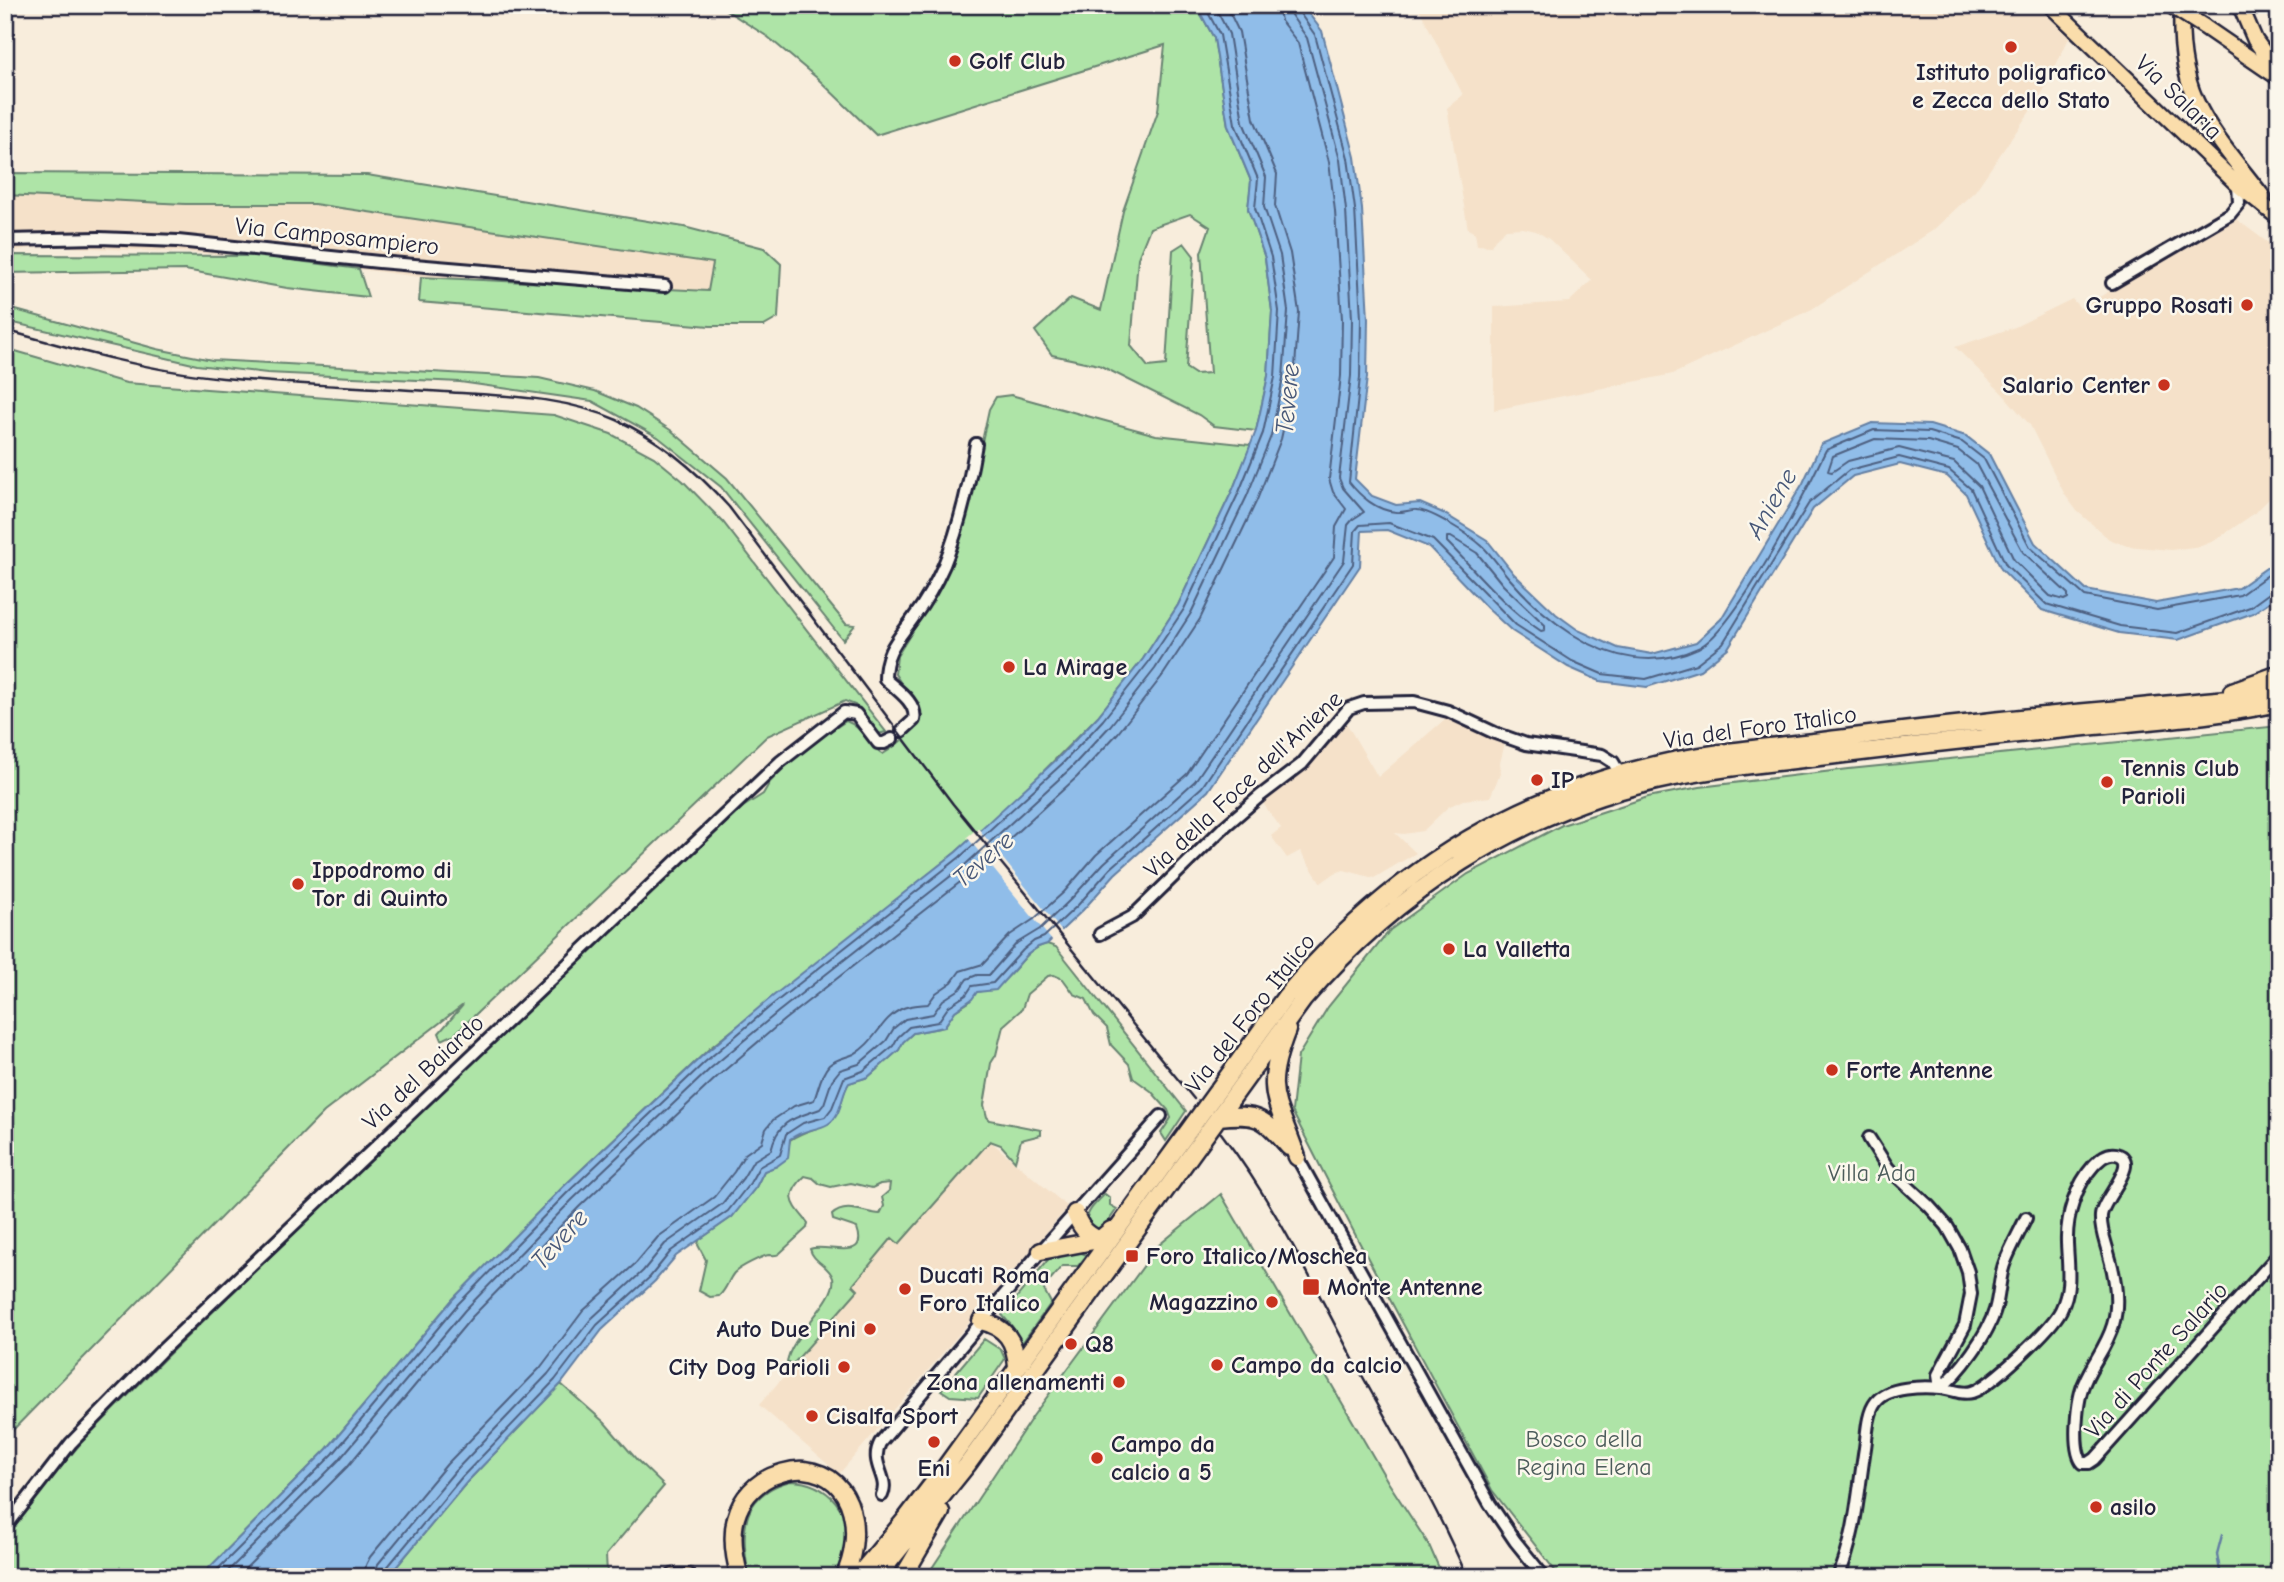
<svg xmlns="http://www.w3.org/2000/svg" width="2284" height="1582" viewBox="0 0 2284 1582" font-family="'Comic Neue',sans-serif">
  <style>
    .built { fill: #f5e1c9 }
    .green { fill: #aee4a7; stroke: #688371; stroke-width: 2; fill-rule: evenodd }
    .water { fill: #90bde9; stroke: #647fa3; stroke-width: 2 }
    .pier { fill: #f8eddc }
    .lines { fill: none; stroke-linecap: round; stroke-linejoin: round }
    .shore { stroke: #4e6081; stroke-width: 2 }
    .stream { stroke: #647fa3; stroke-width: 2.5 }
    .minor-casing { stroke: #22223b; stroke-width: 16 }
    .major-casing { stroke: #22223b; stroke-width: 19 }
    .highway-casing { stroke: #22223b; stroke-width: 21 }
    .minor { stroke: #fbf7ec; stroke-width: 10 }
    .major { stroke: #faddab; stroke-width: 14 }
    .highway { stroke: #faddab; stroke-width: 16 }
    .rail { stroke: #22223b; stroke-width: 2.5 }
    .major-bridge-casing { stroke: #22223b; stroke-width: 19; stroke-linecap: butt }
    .major-bridge { stroke: #faddab; stroke-width: 14 }
    .poi-dot { fill: #c8321e; stroke: #fbf7ec; stroke-width: 2.5 }
    .labels { text-anchor: middle; stroke-width: 5; stroke-linejoin: round; paint-order: stroke }
    .poi-label { font-size: 24px; font-weight: bold; fill: #22223b; stroke: #fbf7ec; text-anchor: start }
    .street-label { font-size: 24px; fill: #22223b; stroke: #fbf7ec }
    .park-label { font-size: 24px; fill: #4c5c5b; stroke: #fbf7ec }
    .water-label { font-size: 26px; font-style: italic; fill: #485878; stroke: #fbf7ec }
  </style>
  <rect width="100%" height="100%" fill="#f8eddc"/>
  <filter id="ink" filterUnits="userSpaceOnUse"><feTurbulence type="fractalNoise" baseFrequency=".0143" numOctaves="2"/><feDisplacementMap in="SourceGraphic" scale="14" xChannelSelector="R" yChannelSelector="G"/><feConvolveMatrix kernelMatrix="1 2 1 2 8 2 1 2 1" color-interpolation-filters="sRGB"/></filter>
  <g filter="url(#ink)">
    <path class="built" d="M 1417,5 L 2037,5 L 2070,36 L 2042,94 L 1975,191 L 1932,231 L 1812,309 L 1673,374 L 1494,410 L 1494,307 L 1569,302 L 1592,280 L 1549,239 L 1536,231 L 1523,228 L 1506,229 L 1495,239 L 1491,246 L 1477,245 L 1475,233 L 1468,229 L 1447,108 L 1463,95 Z
      M 5,195 L 185,204 L 314,204 L 713,263 L 708,291 L 496,287 L 260,256 L 47,246 L 5,252 Z
      M 2236,219 L 2279,251 L 2279,489 L 2255,513 L 2214,541 L 2201,546 L 2171,550 L 2127,546 L 2109,539 L 2077,511 L 2065,495 L 2030,425 L 2002,393 L 1955,347 L 2015,327 L 2072,299 L 2080,308 Z
      M 1447,714 L 1505,743 L 1500,763 L 1501,772 L 1490,797 L 1463,800 L 1448,807 L 1423,831 L 1404,834 L 1395,833 L 1416,853 L 1374,878 L 1344,870 L 1335,873 L 1321,883 L 1300,851 L 1287,858 L 1271,836 L 1281,828 L 1262,802 L 1345,721 L 1378,777 L 1444,720 Z
      M 990,1141 L 1068,1207 L 839,1474 L 759,1405 L 858,1290 L 853,1285 L 893,1238 L 899,1243 Z"/>
    <path class="green" d="M 718,5 L 1196,5 L 1214,38 L 1228,126 L 1251,181 L 1248,209 L 1265,258 L 1272,311 L 1268,376 L 1256,431 L 1214,426 L 1199,415 L 1099,365 L 1052,355 L 1035,331 L 1071,298 L 1101,310 L 1123,211 L 1158,111 L 1165,45 L 876,135 L 817,78 L 768,37 ZM 1190,214 L 1210,227 L 1201,253 L 1210,373 L 1195,374 L 1186,368 L 1194,256 L 1184,243 L 1173,250 L 1166,365 L 1148,367 L 1131,346 L 1138,258 L 1150,228 Z
      M 5,173 L 367,175 L 684,227 L 764,248 L 781,264 L 778,318 L 764,326 L 710,326 L 419,302 L 421,277 L 708,291 L 713,263 L 314,204 L 185,204 L 5,195 Z
      M 5,255 L 260,256 L 359,269 L 368,297 L 287,288 L 185,270 L 5,273 Z
      M 5,307 L 157,349 L 212,360 L 539,378 L 595,391 L 636,408 L 672,431 L 727,478 L 846,624 L 855,625 L 843,640 L 721,487 L 658,437 L 592,401 L 460,382 L 267,373 L 197,365 L 5,321 Z
      M 5,348 L 126,383 L 554,415 L 611,434 L 654,457 L 683,481 L 723,522 L 886,732 L 878,734 L 855,705 L 845,701 L 767,736 L 455,1034 L 442,1040 L 439,1033 L 463,1005 L 324,1112 L 5,1438 Z
      M 1011,395 L 1156,435 L 1251,445 L 1233,489 L 1178,605 L 1143,659 L 1098,716 L 1017,798 L 956,852 L 710,1048 L 562,1188 L 453,1299 L 327,1449 L 200,1577 L 5,1577 L 5,1542 L 31,1502 L 81,1443 L 167,1356 L 552,985 L 743,807 L 763,794 L 770,782 L 802,750 L 846,721 C 863,727 867,745 883,754 C 899,744 912,733 922,716 L 895,674 L 897,656 L 943,582 L 963,529 L 989,409 L 996,397 Z
      M 2279,726 L 2279,1577 L 1560,1577 L 1492,1490 L 1357,1238 L 1292,1111 L 1298,1056 L 1328,1007 L 1390,930 L 1468,874 L 1562,825 L 1648,797 L 1700,787 L 1849,769 Z
      M 1047,944 L 1056,947 L 1186,1111 L 1166,1141 L 1161,1133 L 1171,1118 L 1168,1110 L 1151,1091 L 1133,1078 L 1129,1064 L 1111,1045 L 1107,1028 L 1094,1015 L 1086,999 L 1074,994 L 1063,979 L 1054,975 L 1048,976 L 1027,994 L 1022,1009 L 1003,1026 L 996,1055 L 991,1063 L 984,1105 L 987,1117 L 990,1120 L 1041,1130 L 1041,1135 L 1021,1140 L 1015,1161 L 1001,1145 L 990,1141 L 899,1244 L 892,1238 L 853,1285 L 858,1290 L 794,1363 L 787,1363 C 789,1336 838,1300 833,1278 C 829,1265 813,1262 810,1249 C 824,1242 870,1264 857,1228 L 833,1220 L 832,1215 C 846,1202 864,1213 880,1214 L 884,1206 L 882,1197 L 889,1191 L 890,1183 L 880,1184 L 872,1188 L 851,1183 L 831,1187 L 820,1184 L 813,1178 L 805,1176 C 783,1197 793,1204 808,1223 L 807,1228 L 779,1254 C 776,1256 773,1255 769,1255 C 762,1256 740,1267 734,1273 C 728,1280 727,1289 719,1296 L 710,1297 L 699,1291 L 706,1260 L 698,1245 L 699,1240 L 732,1217 L 756,1187 L 764,1171 L 777,1166 L 788,1148 L 790,1140 C 803,1130 823,1128 830,1122 C 842,1112 841,1094 849,1083 L 868,1077 L 899,1050 L 903,1042 L 913,1033 L 944,1027 L 955,1011 L 969,1002 L 976,992 C 1017,986 1017,951 1047,944 Z
      M 1105,1194 L 1110,1198 L 1110,1205 L 1117,1209 C 1110,1218 1106,1229 1093,1229 L 1086,1222 C 1087,1210 1097,1202 1105,1194 Z
      M 1221,1194 L 1388,1482 L 1429,1545 L 1443,1577 L 926,1577 L 1033,1416 L 1159,1245 Z
      M 1076,1251 L 1087,1255 L 1078,1266 L 1062,1266 L 1043,1288 L 1051,1303 L 1022,1343 L 1012,1326 L 1002,1315 L 1052,1255 Z
      M 984,1339 L 1001,1350 L 1005,1359 L 978,1398 L 950,1396 L 941,1390 Z
      M 561,1384 L 605,1423 L 637,1460 L 664,1486 L 606,1555 L 607,1573 L 596,1577 L 388,1577 L 467,1482 Z
      M 790,1481 C 828,1482 854,1512 848,1551 C 846,1559 840,1569 837,1577 L 749,1577 C 741,1533 739,1495 790,1481 Z"/>
    <path class="water" d="M 1196,5 L 1302,5 L 1322,31 L 1355,157 L 1362,209 L 1368,319 L 1367,377 L 1355,479 L 1372,496 L 1396,505 L 1420,503 L 1443,513 L 1487,540 L 1514,574 L 1556,614 L 1578,630 L 1618,648 L 1652,654 L 1696,642 L 1721,619 L 1803,483 L 1821,444 L 1872,423 L 1930,425 L 1966,436 L 1989,454 L 2035,543 L 2086,590 L 2156,603 L 2238,588 L 2279,559 L 2279,595 L 2253,613 L 2178,640 L 2119,633 L 2042,610 L 2001,569 L 1966,494 L 1947,476 L 1900,464 L 1853,476 L 1813,509 L 1728,648 L 1700,670 L 1647,687 L 1600,681 L 1568,667 L 1512,631 L 1487,608 L 1429,547 L 1387,530 L 1362,531 L 1360,566 L 1208,791 L 1115,874 L 1083,910 L 1047,944 L 1038,947 L 1027,955 L 996,990 L 977,992 L 972,999 L 955,1011 L 944,1027 L 913,1033 L 903,1042 L 899,1050 L 868,1077 L 849,1083 C 841,1095 842,1116 828,1124 C 816,1131 805,1128 790,1139 L 788,1158 L 777,1166 L 764,1171 L 756,1187 L 732,1217 L 676,1256 L 655,1281 L 602,1330 L 561,1384 L 467,1482 L 388,1577 L 200,1577 L 327,1449 L 453,1299 L 562,1188 L 701,1057 L 768,1000 L 956,852 L 1058,758 L 1098,716 L 1143,659 L 1178,605 L 1233,489 L 1256,431 L 1268,376 L 1272,311 L 1265,258 L 1248,209 L 1251,181 L 1228,126 L 1214,38 Z"/>
    <path class="pier" d="M 978,828 L 1063,933 L 1053,942 L 967,837 Z"/>
    <g class="lines">
      <path class="shore" d="M 1297,5 L 1299,12 L 1315,35 L 1348,158 L 1355,209 L 1361,319 L 1360,377 L 1349,482 C 1360,496 1377,511 1396,512 C 1403,513 1411,509 1417,510 C 1432,511 1470,535 1482,546 C 1492,555 1500,568 1509,578 C 1527,599 1549,619 1572,634 C 1611,659 1655,668 1698,648 C 1734,632 1807,490 1826,450 L 1874,430 L 1929,432 L 1962,442 L 1984,459 L 2030,547 L 2085,596 L 2157,610 L 2240,595 L 2279,567
        M 1875,439 L 1928,441 L 1958,450 L 1976,464 L 2023,552 L 2068,594 L 2068,598 L 2064,600 L 2050,596 L 2014,560 L 1979,486 L 1954,462 L 1899,448 L 1848,461 L 1832,472 L 1828,471 L 1833,456 Z
        M 1447,537 L 1451,537 L 1477,553 L 1503,585 L 1545,625 L 1545,630 L 1541,631 C 1504,607 1478,573 1447,542 Z
        M 210,1577 L 333,1454 L 458,1304 L 567,1193 L 705,1062 L 772,1005 L 960,857 L 1063,763 L 1103,720 L 1148,663 L 1184,609 L 1239,492 L 1263,433 L 1275,377 L 1279,311 L 1271,257 L 1255,208 L 1258,179 L 1235,124 L 1220,35 L 1204,5
        M 222,1577 L 339,1460 L 465,1310 L 573,1199 L 711,1068 L 778,1012 L 966,864 L 1070,769 L 1110,726 L 1155,669 L 1191,613 L 1247,496 L 1271,436 L 1283,378 L 1288,311 L 1280,255 L 1264,207 L 1266,177 L 1243,122 L 1229,34 L 1214,5
        M 237,1577 L 347,1467 L 472,1317 L 580,1206 L 718,1076 L 784,1020 L 973,872 L 1077,777 L 1118,733 L 1163,675 L 1200,619 L 1257,500 L 1281,439 L 1294,380 L 1299,312 L 1290,253 L 1275,206 L 1277,174 L 1254,119 L 1239,32 L 1226,5
        M 364,1577 L 366,1565 L 370,1557 L 447,1464 L 540,1368 L 583,1311 L 636,1263 L 658,1237 L 714,1197 L 734,1172 L 745,1154 L 762,1142 L 766,1129 L 773,1120 L 794,1106 L 814,1100 C 819,1088 820,1075 829,1065 C 837,1058 845,1058 854,1054 C 874,1044 881,1019 901,1009 C 909,1005 919,1005 928,1004 L 936,993 L 952,982 L 960,971 L 983,964 L 1010,935 L 1034,919 L 1064,892 L 1096,855 L 1187,774 L 1334,557 L 1336,527 L 1346,509 L 1333,492 L 1329,479 L 1341,376 L 1342,319 L 1335,211 L 1329,162 L 1298,43 L 1281,21 L 1278,5
        M 374,1577 L 378,1564 L 455,1471 L 548,1374 L 591,1319 L 643,1271 L 665,1244 L 722,1204 L 743,1178 L 753,1161 L 771,1150 C 778,1120 794,1118 820,1109 L 824,1104 L 832,1080 L 840,1070 L 859,1064 L 886,1041 L 894,1028 L 905,1019 L 933,1014 L 943,1000 L 960,989 L 967,979 L 977,975 L 989,975 L 1017,943 L 1040,929 L 1071,899 L 1104,863 L 1195,781 L 1344,561 L 1348,525 L 1353,519 L 1364,512 L 1343,488 L 1339,478 L 1351,376 L 1352,319 L 1346,210 L 1340,160 L 1307,38 L 1291,15 L 1288,5
        M 383,1577 L 385,1570 L 462,1477 L 555,1380 L 597,1325 L 650,1277 L 671,1251 L 728,1211 L 750,1183 L 759,1167 L 780,1155 L 786,1134 L 803,1123 L 825,1117 L 832,1108 L 844,1078 L 863,1071 L 893,1046 L 898,1037 L 909,1027 L 938,1022 L 949,1006 L 966,995 L 972,986 L 993,983 L 1023,950 L 1034,941 L 1044,937 L 1078,905 L 1110,869 L 1202,787 L 1353,564 L 1355,531 L 1360,525 L 1389,523 L 1433,540 L 1516,625 L 1572,661 L 1602,674 L 1646,679 L 1696,664 L 1723,643 L 1809,503 L 1849,470 L 1899,457 L 1949,470 L 1971,489 L 2006,565 L 2046,604 L 2120,626 L 2177,633 L 2250,607 L 2272,591 L 2279,590"/>
      <path class="stream" d="M 2221,1577 L 2217,1554 L 2222,1535"/>
      <g class="minor-casing">
        <path id="minor" d="M 5,240 L 99,238 L 178,241 L 379,262 L 665,286
          M 2112,283 L 2230,214 L 2239,203 L 2238,185
          M 902,731 L 914,720 C 918,703 896,689 885,679 C 885,650 898,640 914,617 C 926,601 936,583 944,565 C 960,526 969,485 976,444
          M 1100,934 L 1132,917 L 1224,827 L 1260,796 L 1302,764 L 1349,708 L 1364,703 L 1414,702 L 1448,711 L 1495,733 L 1526,744 L 1602,755 L 1613,762 L 1620,774
          M 1869,1138 L 1888,1168 L 1929,1206 L 1947,1226 L 1960,1249 L 1968,1272 L 1971,1294 L 1965,1325 L 1938,1375 L 1940,1388
          M 1297,1157 L 1490,1504 L 1515,1541 L 1544,1577
          M 1940,1388 C 1960,1373 1988,1334 1995,1310 C 2000,1294 1999,1276 2005,1262 C 2011,1247 2019,1233 2026,1218
          M 882,1495 C 890,1478 869,1464 880,1443 L 1041,1251 L 1161,1116
          M 5,1528 L 71,1443 L 160,1352 L 780,762 L 844,712 L 856,714 L 878,743 L 884,743 L 892,739
          M 1838,1577 C 1856,1537 1858,1491 1865,1448 C 1867,1435 1867,1413 1876,1402 C 1887,1387 1923,1386 1941,1388 C 1951,1389 1961,1395 1972,1392 C 1990,1387 2052,1328 2061,1310 C 2072,1287 2068,1268 2067,1243 C 2066,1216 2076,1185 2094,1165 C 2100,1159 2107,1152 2116,1154 C 2143,1160 2102,1199 2101,1216 C 2100,1228 2105,1241 2108,1252 C 2115,1275 2120,1301 2113,1325 C 2107,1346 2093,1362 2085,1381 C 2077,1397 2071,1450 2083,1463 L 2089,1463 L 2095,1459 L 2279,1254"/>
      </g>
      <g class="major-casing">
        <path id="major" d="M 2050,5 L 2238,185 L 2279,218
          M 2182,5 C 2176,98 2210,128 2263,197
          M 2240,5 L 2255,40 L 2278,72
          M 2203,26 L 2279,78"/>
      </g>
      <g class="highway-casing">
        <path id="highway" d="M 2232,691 L 2279,674
          M 1287,1030 C 1262,1094 1277,1098 1297,1157
          M 1218,1117 C 1258,1113 1263,1117 1289,1147
          M 1075,1213 C 1080,1227 1085,1233 1099,1240
          M 1041,1251 L 1099,1240 L 1111,1230
          M 981,1321 C 1006,1327 1015,1341 1017,1366
          M 674,1577 L 688,1577
          M 740,1577 C 729,1540 729,1504 763,1481 C 774,1474 791,1469 804,1470 C 858,1476 863,1538 844,1577
          M 857,1577 L 905,1520 L 944,1469 L 1286,996 C 1383,879 1506,800 1655,765 C 1714,751 1777,747 1838,739 C 1970,721 2103,711 2237,698 L 2279,691
          M 877,1577 L 967,1465 L 1303,1000 C 1395,892 1516,813 1656,781 C 1712,768 1770,763 1828,756 C 1917,745 2006,735 2095,726 C 2157,720 2218,716 2279,703
          M 903,1577 L 941,1512"/>
      </g>
      <use href="#minor" class="minor"/>
      <use href="#major" class="major"/>
      <use href="#highway" class="highway"/>
      <path class="rail" d="M 5,330 C 76,350 149,371 223,378 C 297,385 371,387 445,392 C 504,396 562,396 617,420 C 661,440 697,471 729,507 L 953,804 L 1194,1099
        M 1221,1133 C 1274,1202 1312,1282 1353,1359 C 1392,1430 1435,1502 1467,1577"/>
      <g class="major-bridge-casing">
        <path id="major-bridge" d="M 2170,5 L 2203,26"/>
      </g>
      <use href="#major-bridge" class="major-bridge"/>
    </g>
  </g>
  <g class="poi-dot">
    <circle cx="2011" cy="47" r="7"/>
    <circle cx="955" cy="61" r="7"/>
    <circle cx="2247" cy="305" r="7"/>
    <circle cx="2164" cy="385" r="7"/>
    <circle cx="1009" cy="667" r="7"/>
    <circle cx="1537" cy="780" r="7"/>
    <circle cx="2107" cy="782" r="7"/>
    <circle cx="298" cy="884" r="7"/>
    <circle cx="1449" cy="949" r="7"/>
    <circle cx="1832" cy="1070" r="7"/>
    <rect x="1125" y="1249" width="14" height="14" rx="3.5"/>
    <rect x="1302" y="1278" width="18" height="18" rx="3.5"/>
    <circle cx="905" cy="1289" r="7"/>
    <circle cx="1272" cy="1302" r="7"/>
    <circle cx="870" cy="1329" r="7"/>
    <circle cx="1071" cy="1344" r="7"/>
    <circle cx="1217" cy="1365" r="7"/>
    <circle cx="844" cy="1367" r="7"/>
    <circle cx="1119" cy="1382" r="7"/>
    <circle cx="812" cy="1416" r="7"/>
    <circle cx="934" cy="1442" r="7"/>
    <circle cx="1097" cy="1458" r="7"/>
    <circle cx="2096" cy="1507" r="7"/>
  </g>
  <g class="labels">
    <g class="poi-label">
      <text x="969" y="69">Golf Club</text>
      <text x="2011" y="80" text-anchor="middle">Istituto poligrafico<tspan x="2011" dy="28">e Zecca dello Stato</tspan></text>
      <text x="2233" y="313" text-anchor="end">Gruppo Rosati</text>
      <text x="2150" y="393" text-anchor="end">Salario Center</text>
      <text x="1023" y="675">La Mirage</text>
      <text x="2121" y="776">Tennis Club<tspan x="2121" dy="28">Parioli</tspan></text>
      <text x="1551" y="788">IP</text>
      <text x="312" y="878">Ippodromo di<tspan x="312" dy="28">Tor di Quinto</tspan></text>
      <text x="1463" y="957">La Valletta</text>
      <text x="1846" y="1078">Forte Antenne</text>
      <text x="1146" y="1264">Foro Italico/Moschea</text>
      <text x="919" y="1283">Ducati Roma<tspan x="919" dy="28">Foro Italico</tspan></text>
      <text x="1327" y="1295">Monte Antenne</text>
      <text x="1258" y="1310" text-anchor="end">Magazzino</text>
      <text x="856" y="1337" text-anchor="end">Auto Due Pini</text>
      <text x="1085" y="1352">Q8</text>
      <text x="1231" y="1373">Campo da calcio</text>
      <text x="830" y="1375" text-anchor="end">City Dog Parioli</text>
      <text x="1105" y="1390" text-anchor="end">Zona allenamenti</text>
      <text x="826" y="1424">Cisalfa Sport</text>
      <text x="1111" y="1452">Campo da<tspan x="1111" dy="28">calcio a 5</tspan></text>
      <text x="934" y="1476" text-anchor="middle">Eni</text>
      <text x="2110" y="1515">asilo</text>
    </g>
    <g class="street-label">
      <text transform="translate(2179 97) rotate(44)" y="8">Via Salaria</text>
      <text transform="translate(337 236) rotate(6)" y="8">Via Camposampiero</text>
      <text transform="translate(1760 727) rotate(-8)" y="8">Via del Foro Italico</text>
      <text transform="translate(1243 784) rotate(-43)" y="8">Via della Foce dell'Aniene</text>
      <text transform="translate(1250 1013) rotate(-52)" y="8">Via del Foro Italico</text>
      <text transform="translate(423 1072) rotate(-43)" y="8">Via del Baiardo</text>
      <text transform="translate(2156 1360) rotate(-48)" y="8">Via di Ponte Salario</text>
    </g>
    <g class="park-label">
      <text x="1872" y="1181">Villa Ada</text>
      <text x="1584" y="1447">Bosco della<tspan x="1584" dy="28">Regina Elena</tspan></text>
    </g>
    <g class="water-label">
      <text transform="translate(1287 399) rotate(-85)" y="9">Tevere</text>
      <text transform="translate(1771 503) rotate(-60)" y="9">Aniene</text>
      <text transform="translate(983 859) rotate(-41)" y="9">Tevere</text>
      <text transform="translate(559 1239) rotate(-48)" y="9">Tevere</text>
    </g>
  </g>
  <rect width="2284" height="1582" fill="none" stroke="#fbf7ec" stroke-width="28"/>
  <rect x="14" y="14" width="2256" height="1554" fill="none" stroke="#22223b" stroke-width="2.5" filter="url(#ink)"/>
</svg>
